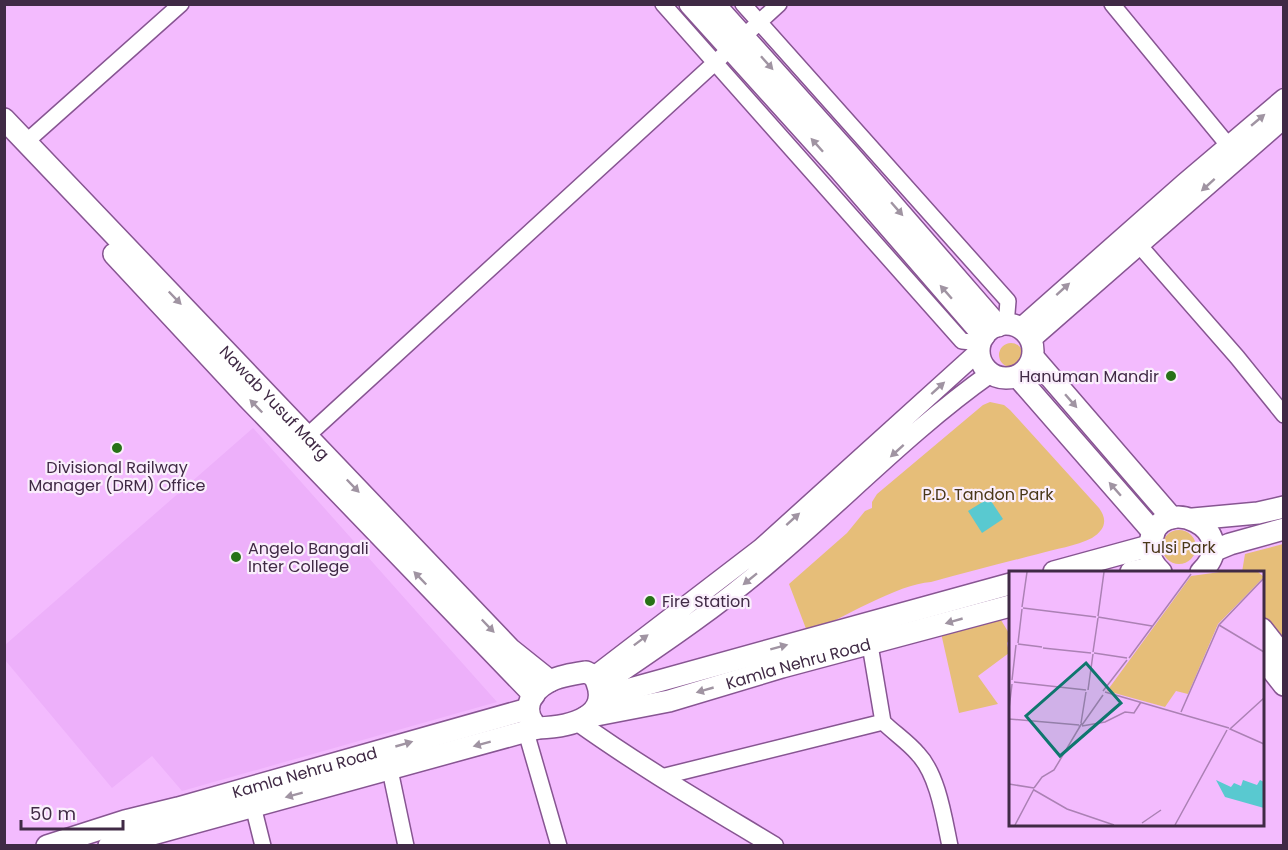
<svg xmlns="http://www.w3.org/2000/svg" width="1288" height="850" viewBox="0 0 1288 850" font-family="Poppins,sans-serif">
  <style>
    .built { fill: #edb0fa }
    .green { fill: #e6be79 }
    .water { fill: #59c9d0 }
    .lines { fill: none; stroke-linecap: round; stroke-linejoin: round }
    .minor-casing { stroke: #875592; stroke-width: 18 }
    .tertiary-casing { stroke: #875592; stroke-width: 21 }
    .secondary-casing { stroke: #875592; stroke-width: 24 }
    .minor { stroke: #fff; stroke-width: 15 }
    .tertiary { stroke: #fff; stroke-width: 18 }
    .secondary { stroke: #fff; stroke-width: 21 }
    .oneway { fill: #a094a2 }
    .poi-dot { fill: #277216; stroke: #faeefc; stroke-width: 2 }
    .labels { text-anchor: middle; stroke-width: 4.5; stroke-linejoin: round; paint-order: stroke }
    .poi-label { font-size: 16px; fill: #402a45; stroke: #faeefc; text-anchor: start }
    .street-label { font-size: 16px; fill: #402a45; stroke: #faeefc }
    .park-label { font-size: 16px; fill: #493718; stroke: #faeefc }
    .inset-road { fill: none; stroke: #ab81b4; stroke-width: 1.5 }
    .view { fill: #0f766e; fill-opacity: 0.15; stroke: #0f766e; stroke-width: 3 }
    .inset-edge { fill: none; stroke: #402a45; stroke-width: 3 }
  </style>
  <rect width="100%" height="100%" fill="#f3bbfe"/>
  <path class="built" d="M 253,428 L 497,702 L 182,791 L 152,756 L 112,788 L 5,660 L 5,645 Z"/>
  <path class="green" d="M999 355a12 12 0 1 1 24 0a12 12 0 1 1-24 0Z
    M 990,402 L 1004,405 L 1010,410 L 1099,508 C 1108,520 1105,530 1092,538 C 1076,546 1055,549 1038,554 C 1003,563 967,572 931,582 C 898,584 840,619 808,634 L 789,584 L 847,533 L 865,511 L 872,508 L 872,502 L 877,494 L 983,405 Z
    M1162 547a17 17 0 1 1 34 0a17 17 0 1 1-34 0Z
    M 1283,544 L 1283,645 L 1263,617 L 1262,572 L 1242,572 L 1245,554 Z
    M 1001,620 L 1010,635 L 1010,639 L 1007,643 L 1009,653 L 978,676 L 998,704 L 959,713 L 941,633 Z"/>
  <path class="water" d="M 989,498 L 1003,519 L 982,533 L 968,511 Z"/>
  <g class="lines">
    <g class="minor-casing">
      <path id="minor" d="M 663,4 L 962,341 L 981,343
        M 743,4 L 1008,301 L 1006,325
        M 1112,4 L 1228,145
        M 26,142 L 181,4
        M 1139,245 L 1237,357 L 1284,415
        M 306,437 L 779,4
        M 883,722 C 894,733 908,742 918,754 C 938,775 944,818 950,846
        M 526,732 L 559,846
        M 390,770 L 406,846
        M 661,777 L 883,722 L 870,645
        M 253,806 L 263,846"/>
    </g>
    <g class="tertiary-casing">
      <path id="tertiary" d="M 1020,328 L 1184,183 L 1284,98
        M 1031,340 L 1284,119
        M 594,676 L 761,548 L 979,351
        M 600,687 C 659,647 719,607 773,560 C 845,499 913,428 991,373
        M 578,722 C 641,767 708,806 774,846"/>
    </g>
    <g class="secondary-casing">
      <g id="secondary">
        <path d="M 690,4 L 840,170 L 984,336"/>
        <path d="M 714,4 L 852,158 L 998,326"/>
        <path id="s1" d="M 4,119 L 510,649 L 550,681"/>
        <path d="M 114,254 L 248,398 L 534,695"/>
        <circle cx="1006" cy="351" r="27"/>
        <path d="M 1033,357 L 1172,518"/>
        <path d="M 1017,376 L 1154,533"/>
        <path d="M 1193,519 L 1258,513 L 1284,507"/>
        <path d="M 1213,551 L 1230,544 L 1284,529"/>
        <path d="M 1054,572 L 1149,546"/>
        <path d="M 1131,572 L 1155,567"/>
        <path d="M 1161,572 C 1153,565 1148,555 1150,543 C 1159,489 1245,530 1201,572"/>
        <path d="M 1262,629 L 1284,657"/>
        <path d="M 1262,657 L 1284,685"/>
        <path d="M 586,672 L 594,676 C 615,717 570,727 538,728 C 520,712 530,692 548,682 C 559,676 573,674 586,672 Z"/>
        <path d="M 601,697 L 1010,584"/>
        <path id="s2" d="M 586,717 L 669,701 L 782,667 L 1010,606"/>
        <path id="s3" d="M 47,846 L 125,821 L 178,808 L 528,709"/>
        <path d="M 109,846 L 538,728"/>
      </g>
    </g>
    <use href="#minor" class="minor"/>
    <use href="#tertiary" class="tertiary"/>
    <use href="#secondary" class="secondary"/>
  </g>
  <defs><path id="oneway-solid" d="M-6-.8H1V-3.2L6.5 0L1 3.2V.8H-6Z" transform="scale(1.5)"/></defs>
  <g class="oneway">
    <use href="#oneway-solid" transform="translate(767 63) rotate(48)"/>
    <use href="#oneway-solid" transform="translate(1258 120) rotate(-40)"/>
    <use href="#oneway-solid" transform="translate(817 145) rotate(-132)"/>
    <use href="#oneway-solid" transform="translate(1208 185) rotate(138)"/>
    <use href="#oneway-solid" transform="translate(897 209) rotate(49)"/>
    <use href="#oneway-solid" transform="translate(1063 289) rotate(-42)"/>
    <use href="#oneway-solid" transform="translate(946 292) rotate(-131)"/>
    <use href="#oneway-solid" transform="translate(175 298) rotate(46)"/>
    <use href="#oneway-solid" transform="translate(938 388) rotate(-42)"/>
    <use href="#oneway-solid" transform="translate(1071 401) rotate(49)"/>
    <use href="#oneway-solid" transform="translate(256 406) rotate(-134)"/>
    <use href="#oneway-solid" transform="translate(897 451) rotate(138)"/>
    <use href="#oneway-solid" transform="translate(353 486) rotate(46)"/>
    <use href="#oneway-solid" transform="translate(1115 489) rotate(-131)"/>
    <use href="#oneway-solid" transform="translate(793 519) rotate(-42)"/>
    <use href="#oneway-solid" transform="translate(420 578) rotate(-134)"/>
    <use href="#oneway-solid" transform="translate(750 579) rotate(141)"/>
    <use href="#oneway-solid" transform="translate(954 621) rotate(164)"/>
    <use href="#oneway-solid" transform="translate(488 626) rotate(46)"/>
    <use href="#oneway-solid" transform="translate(641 640) rotate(-37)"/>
    <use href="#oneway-solid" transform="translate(779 647) rotate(-15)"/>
    <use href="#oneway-solid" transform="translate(705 690) rotate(164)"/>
    <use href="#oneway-solid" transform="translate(404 744) rotate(-16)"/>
    <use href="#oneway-solid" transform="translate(482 744) rotate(165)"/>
    <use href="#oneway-solid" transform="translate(294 795) rotate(165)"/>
  </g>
  <g class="poi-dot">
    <circle cx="1171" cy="376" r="6"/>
    <circle cx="117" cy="448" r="6"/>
    <circle cx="236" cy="557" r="6"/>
    <circle cx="650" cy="601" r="6"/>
  </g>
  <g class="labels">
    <g class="poi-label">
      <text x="1159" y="382" text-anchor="end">Hanuman Mandir</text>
      <text x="117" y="473" text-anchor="middle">Divisional Railway<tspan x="117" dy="18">Manager (DRM) Office</tspan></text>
      <text x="248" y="554">Angelo Bangali<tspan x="248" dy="18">Inter College</tspan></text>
      <text x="662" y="607">Fire Station</text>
    </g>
    <g class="street-label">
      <text dy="6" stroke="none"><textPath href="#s1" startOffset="392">Nawab Yusuf Marg</textPath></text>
      <text dy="6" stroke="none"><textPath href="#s2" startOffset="219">Kamla Nehru Road</textPath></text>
      <text dy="6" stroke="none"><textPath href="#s3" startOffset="268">Kamla Nehru Road</textPath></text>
    </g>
    <g class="park-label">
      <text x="988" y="500">P.D. Tandon Park</text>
      <text x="1179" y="553">Tulsi Park</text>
    </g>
  </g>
  <g transform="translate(1009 571)">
    <rect width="255" height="255" fill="#f3bbfe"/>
    <path d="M 211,1 L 249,1 L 255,6 L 209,53 L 179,123 L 167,120 L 156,136 L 98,120 L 182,5 Z" fill="#e6be79"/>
    <path d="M 207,209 L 222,216 L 225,212 L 232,215 L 234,209 L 248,214 L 251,209 L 255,211 L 255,237 L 216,226 Z" fill="#59c9d0"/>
    <path class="inset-road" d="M 13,36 L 18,1M 14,37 L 87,46M 89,45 L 95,1M 89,46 L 143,55M 210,54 L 255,81M 9,72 L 13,38M 9,73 L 33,76M 34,77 L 82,82M 84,81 L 89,47M 85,82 L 118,87M 120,87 L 182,3M 3,109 L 7,74M 5,111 L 77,119M 79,119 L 84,83M 94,120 L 118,89M 96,121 L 220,157M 255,127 L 221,158 L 255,173M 0,138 L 3,113M 172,141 L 210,54 L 255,7M 0,148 L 70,154M 72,152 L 77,121M 73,154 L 94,124M 73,155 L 96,151 L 116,141 L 125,142 L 132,131M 0,213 L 25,217M 25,217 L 33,206 L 45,199 L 73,152 L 70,156M 25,219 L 58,238 L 105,254M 133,252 L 152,239M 6,254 L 25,218M 166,254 L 218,159"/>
    <path class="view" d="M 77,92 L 112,132 L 51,185 L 17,145 Z"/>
    <rect width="255" height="255" class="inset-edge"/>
  </g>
  <rect width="1288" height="850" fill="none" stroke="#402a45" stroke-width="12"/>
  <path d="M21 820v9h102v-9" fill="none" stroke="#402a45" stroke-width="3"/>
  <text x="30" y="820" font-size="18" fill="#402a45" stroke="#faeefc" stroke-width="4.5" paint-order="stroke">50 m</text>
</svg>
